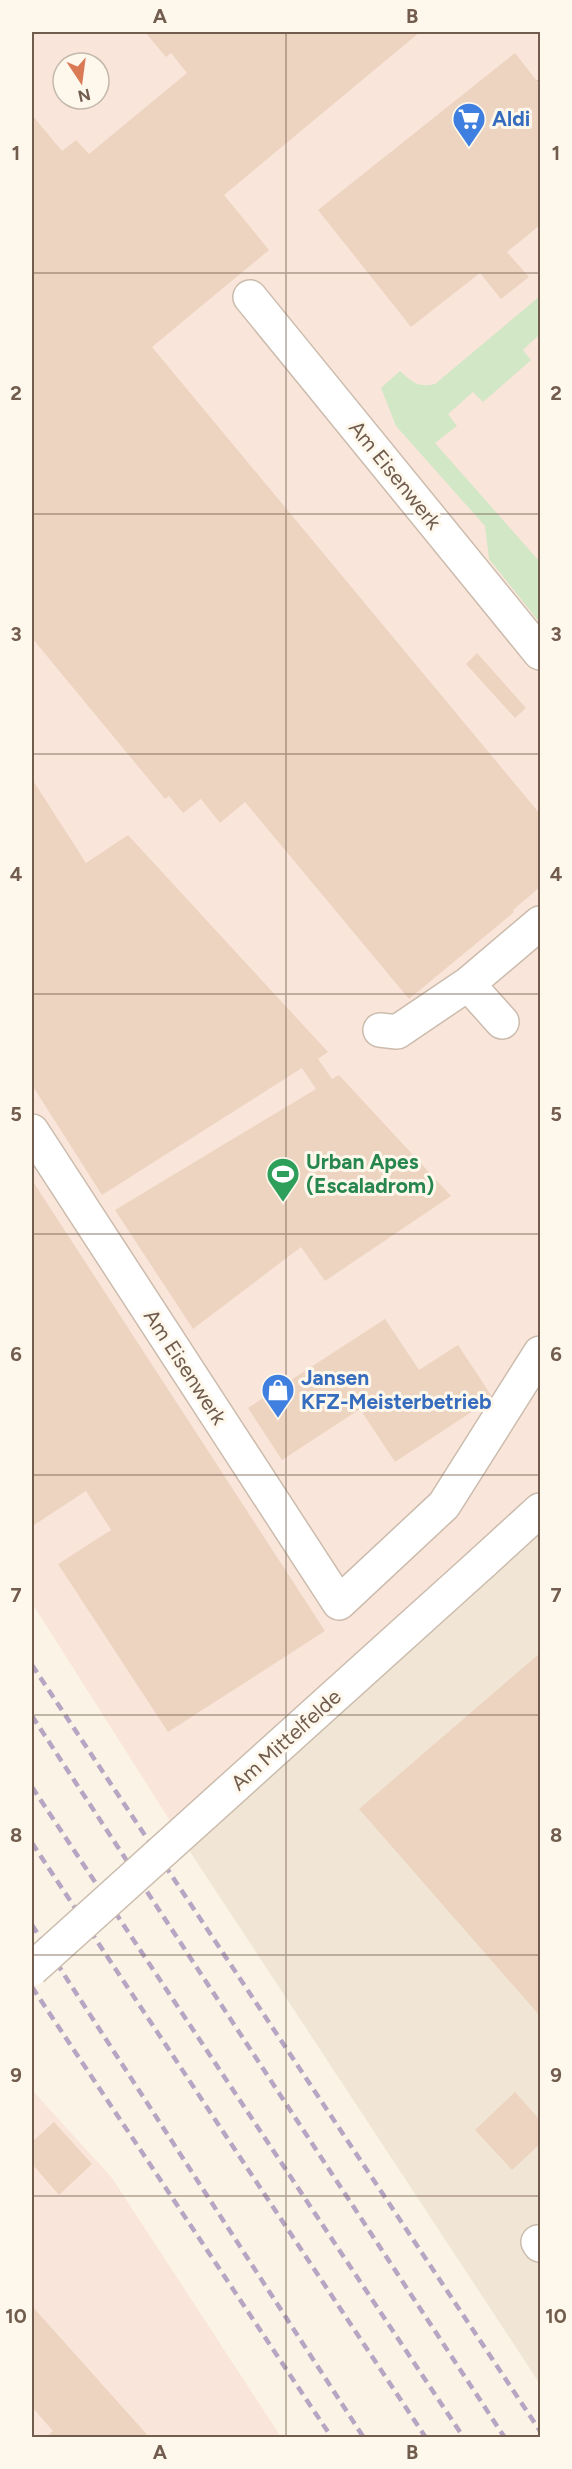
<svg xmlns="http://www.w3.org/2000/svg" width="572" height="2469" viewBox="0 0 572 2469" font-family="Figtree,sans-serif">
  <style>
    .residential { fill: #f1e6d5 }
    .commercial { fill: #fae5da; fill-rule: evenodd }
    .grass { fill: #d1e7c5 }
    .building { fill: #edd4c0 }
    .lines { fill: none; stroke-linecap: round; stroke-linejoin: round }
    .minor-casing { stroke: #cbbcad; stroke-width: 36 }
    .path { stroke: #d2b8a3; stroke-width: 4; stroke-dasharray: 1.5 4.5; stroke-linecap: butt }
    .minor { stroke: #fff; stroke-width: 33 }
    .rail { stroke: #b7a5c3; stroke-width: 4.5; stroke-dasharray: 9 6; stroke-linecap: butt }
    .minor-bridge-casing { stroke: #cbbcad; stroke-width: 36; stroke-linecap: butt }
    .minor-bridge { stroke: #fff; stroke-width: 33 }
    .grid { fill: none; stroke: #715c4d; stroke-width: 1.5; stroke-opacity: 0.55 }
    .labels { text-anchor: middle; stroke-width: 6; stroke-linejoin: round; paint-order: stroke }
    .shop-label { font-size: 21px; font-weight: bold; fill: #366cbe; stroke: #fdf7ec; text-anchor: start }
    .street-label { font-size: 21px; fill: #715c4d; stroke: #fdf7ec }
    .leisure-label { font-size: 21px; font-weight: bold; fill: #27864d; stroke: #fdf7ec; text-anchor: start }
    .neatline { fill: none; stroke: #715c4d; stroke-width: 2 }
    .grid-label { font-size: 20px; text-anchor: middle; font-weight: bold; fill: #715c4d }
  </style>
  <rect width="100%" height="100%" fill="#faf3e6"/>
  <path class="residential" d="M 540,1510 L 540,2384 L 179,1835 Z"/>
  <path class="commercial" d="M 32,32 L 540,32 L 540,1510 L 179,1835 L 32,1603 ZM 63,63 L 99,63 L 99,99 L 63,99 Z
    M 32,2090 L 112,2178 L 281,2437 L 32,2437 Z"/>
  <path class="grass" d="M 540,296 L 540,334 L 523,350 L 531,360 L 483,402 L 473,392 L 448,414 L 457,426 L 435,443 L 540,562 L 540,623 L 489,559 L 485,526 L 396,426 L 381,388 L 400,371 C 412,382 418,388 435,384 Z"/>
  <path class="building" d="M 145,32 L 420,32 L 224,195 L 269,250 L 152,347 L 540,814 L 540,887 L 513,910 L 514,912 L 507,918 L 409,999 L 245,802 L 220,823 L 201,799 L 183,813 L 169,796 L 165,799 L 32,638 L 32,115 L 62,151 L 76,140 L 89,154 L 187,73 L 171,53 L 166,57 Z
    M 515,53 L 540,85 L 540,225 L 507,252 L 529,277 L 501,299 L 480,273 L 411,327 L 318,210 Z
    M 477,653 L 526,708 L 515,718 L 466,664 Z
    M 32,779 L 86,863 L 128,835 L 328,1052 L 318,1059 L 332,1079 L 339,1075 L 451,1196 L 325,1281 L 301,1247 L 193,1329 L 115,1210 L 316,1089 L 302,1068 L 102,1195 L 32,1085 Z
    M 32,1180 L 325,1631 L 168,1732 L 58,1564 L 111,1530 L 86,1491 L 34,1525 L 32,1521 Z
    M 385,1319 L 419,1370 L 458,1345 L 493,1398 L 395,1462 L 360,1409 L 282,1460 L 248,1408 Z
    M 540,1653 L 540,2016 L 359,1809 Z
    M 515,2092 L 540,2120 L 540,2144 L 512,2170 L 475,2130 Z
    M 54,2122 L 92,2164 L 59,2195 L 32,2164 L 32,2142 Z
    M 32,2306 L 150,2438 L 45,2438 L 53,2431 L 32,2407 Z"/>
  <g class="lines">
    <g class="minor-casing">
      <path id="minor" d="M 250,297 L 540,653
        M 468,984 L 502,1022
        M 380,1030 L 397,1032 L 468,984 L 540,923
        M 32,1131 L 339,1603 L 444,1505 L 540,1353
        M 482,1563 L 540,1510
        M 538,2242 L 540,2245"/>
    </g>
    <path class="path" d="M 538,82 L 540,80"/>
    <use href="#minor" class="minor"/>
    <path class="rail" d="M 32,1665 L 540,2431
      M 32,1716 L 505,2438
      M 32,1787 L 464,2438
      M 32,1843 L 426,2438
      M 32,1925 L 364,2438
      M 32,1987 L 332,2438"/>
    <g class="minor-bridge-casing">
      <path id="minor-bridge" d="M 32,1969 L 482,1563"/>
    </g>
    <use href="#minor-bridge" class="minor-bridge"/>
  </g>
  <path class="grid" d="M 286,32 L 286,2438M 32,273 L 540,273M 32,514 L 540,514M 32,754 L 540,754M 32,994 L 540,994M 32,1234 L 540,1234M 32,1475 L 540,1475M 32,1715 L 540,1715M 32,1955 L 540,1955M 32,2196 L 540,2196"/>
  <defs>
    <g id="supermarket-pin" transform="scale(1.725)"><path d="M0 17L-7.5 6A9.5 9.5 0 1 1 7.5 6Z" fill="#3f7fe0" stroke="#fdf7ec"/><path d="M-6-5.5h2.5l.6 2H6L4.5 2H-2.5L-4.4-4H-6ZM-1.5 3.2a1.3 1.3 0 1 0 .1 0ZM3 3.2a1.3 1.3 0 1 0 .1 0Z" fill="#fff"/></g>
    <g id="stadium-pin" transform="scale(1.725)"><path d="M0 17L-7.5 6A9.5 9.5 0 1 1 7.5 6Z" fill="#2e9e5b" stroke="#fdf7ec"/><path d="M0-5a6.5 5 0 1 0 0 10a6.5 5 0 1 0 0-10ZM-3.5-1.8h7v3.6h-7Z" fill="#fff"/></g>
    <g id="shop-pin" transform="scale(1.725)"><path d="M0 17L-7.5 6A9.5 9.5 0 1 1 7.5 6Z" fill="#3f7fe0" stroke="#fdf7ec"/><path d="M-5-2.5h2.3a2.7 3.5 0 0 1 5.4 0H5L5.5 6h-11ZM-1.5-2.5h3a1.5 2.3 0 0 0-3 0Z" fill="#fff"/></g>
  </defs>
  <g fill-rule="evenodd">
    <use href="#supermarket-pin" x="469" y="119"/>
    <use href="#stadium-pin" x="283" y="1174"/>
    <use href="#shop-pin" x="278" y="1390"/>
  </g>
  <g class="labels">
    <g class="shop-label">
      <text x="492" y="126">Aldi</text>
      <text x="301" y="1385">Jansen<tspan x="301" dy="24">KFZ-Meisterbetrieb</tspan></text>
    </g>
    <g class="street-label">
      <text transform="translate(395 475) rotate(51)" y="7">Am Eisenwerk</text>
      <text transform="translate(185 1367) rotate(57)" y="7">Am Eisenwerk</text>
      <text transform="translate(286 1740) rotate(-42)" y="7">Am Mittelfelde</text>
    </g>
    <g class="leisure-label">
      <text x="306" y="1169">Urban Apes<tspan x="306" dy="24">(Escaladrom)</tspan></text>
    </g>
  </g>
  <rect width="572" height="2469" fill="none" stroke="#fdf7ec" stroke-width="66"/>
  <g transform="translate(81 81) rotate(167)"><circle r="28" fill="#fdf7ec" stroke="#c5b9ac" stroke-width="1.5"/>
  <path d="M0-4.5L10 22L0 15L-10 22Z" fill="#da7a55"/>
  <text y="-9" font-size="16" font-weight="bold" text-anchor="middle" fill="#715c4d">N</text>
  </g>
  <rect x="33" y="33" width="506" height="2403" class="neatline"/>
  <g class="grid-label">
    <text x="160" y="23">A</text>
    <text x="412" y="23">B</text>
    <text x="16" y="160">1</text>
    <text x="556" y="160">1</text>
    <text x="16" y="400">2</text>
    <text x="556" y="400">2</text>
    <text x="16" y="641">3</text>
    <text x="556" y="641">3</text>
    <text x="16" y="881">4</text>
    <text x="556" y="881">4</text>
    <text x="16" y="1121">5</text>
    <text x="556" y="1121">5</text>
    <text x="16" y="1361">6</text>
    <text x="556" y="1361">6</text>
    <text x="16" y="1602">7</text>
    <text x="556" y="1602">7</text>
    <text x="16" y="1842">8</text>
    <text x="556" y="1842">8</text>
    <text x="16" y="2082">9</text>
    <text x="556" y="2082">9</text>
    <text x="16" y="2323">10</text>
    <text x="556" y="2323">10</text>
    <text x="160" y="2459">A</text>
    <text x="412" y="2459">B</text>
  </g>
</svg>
